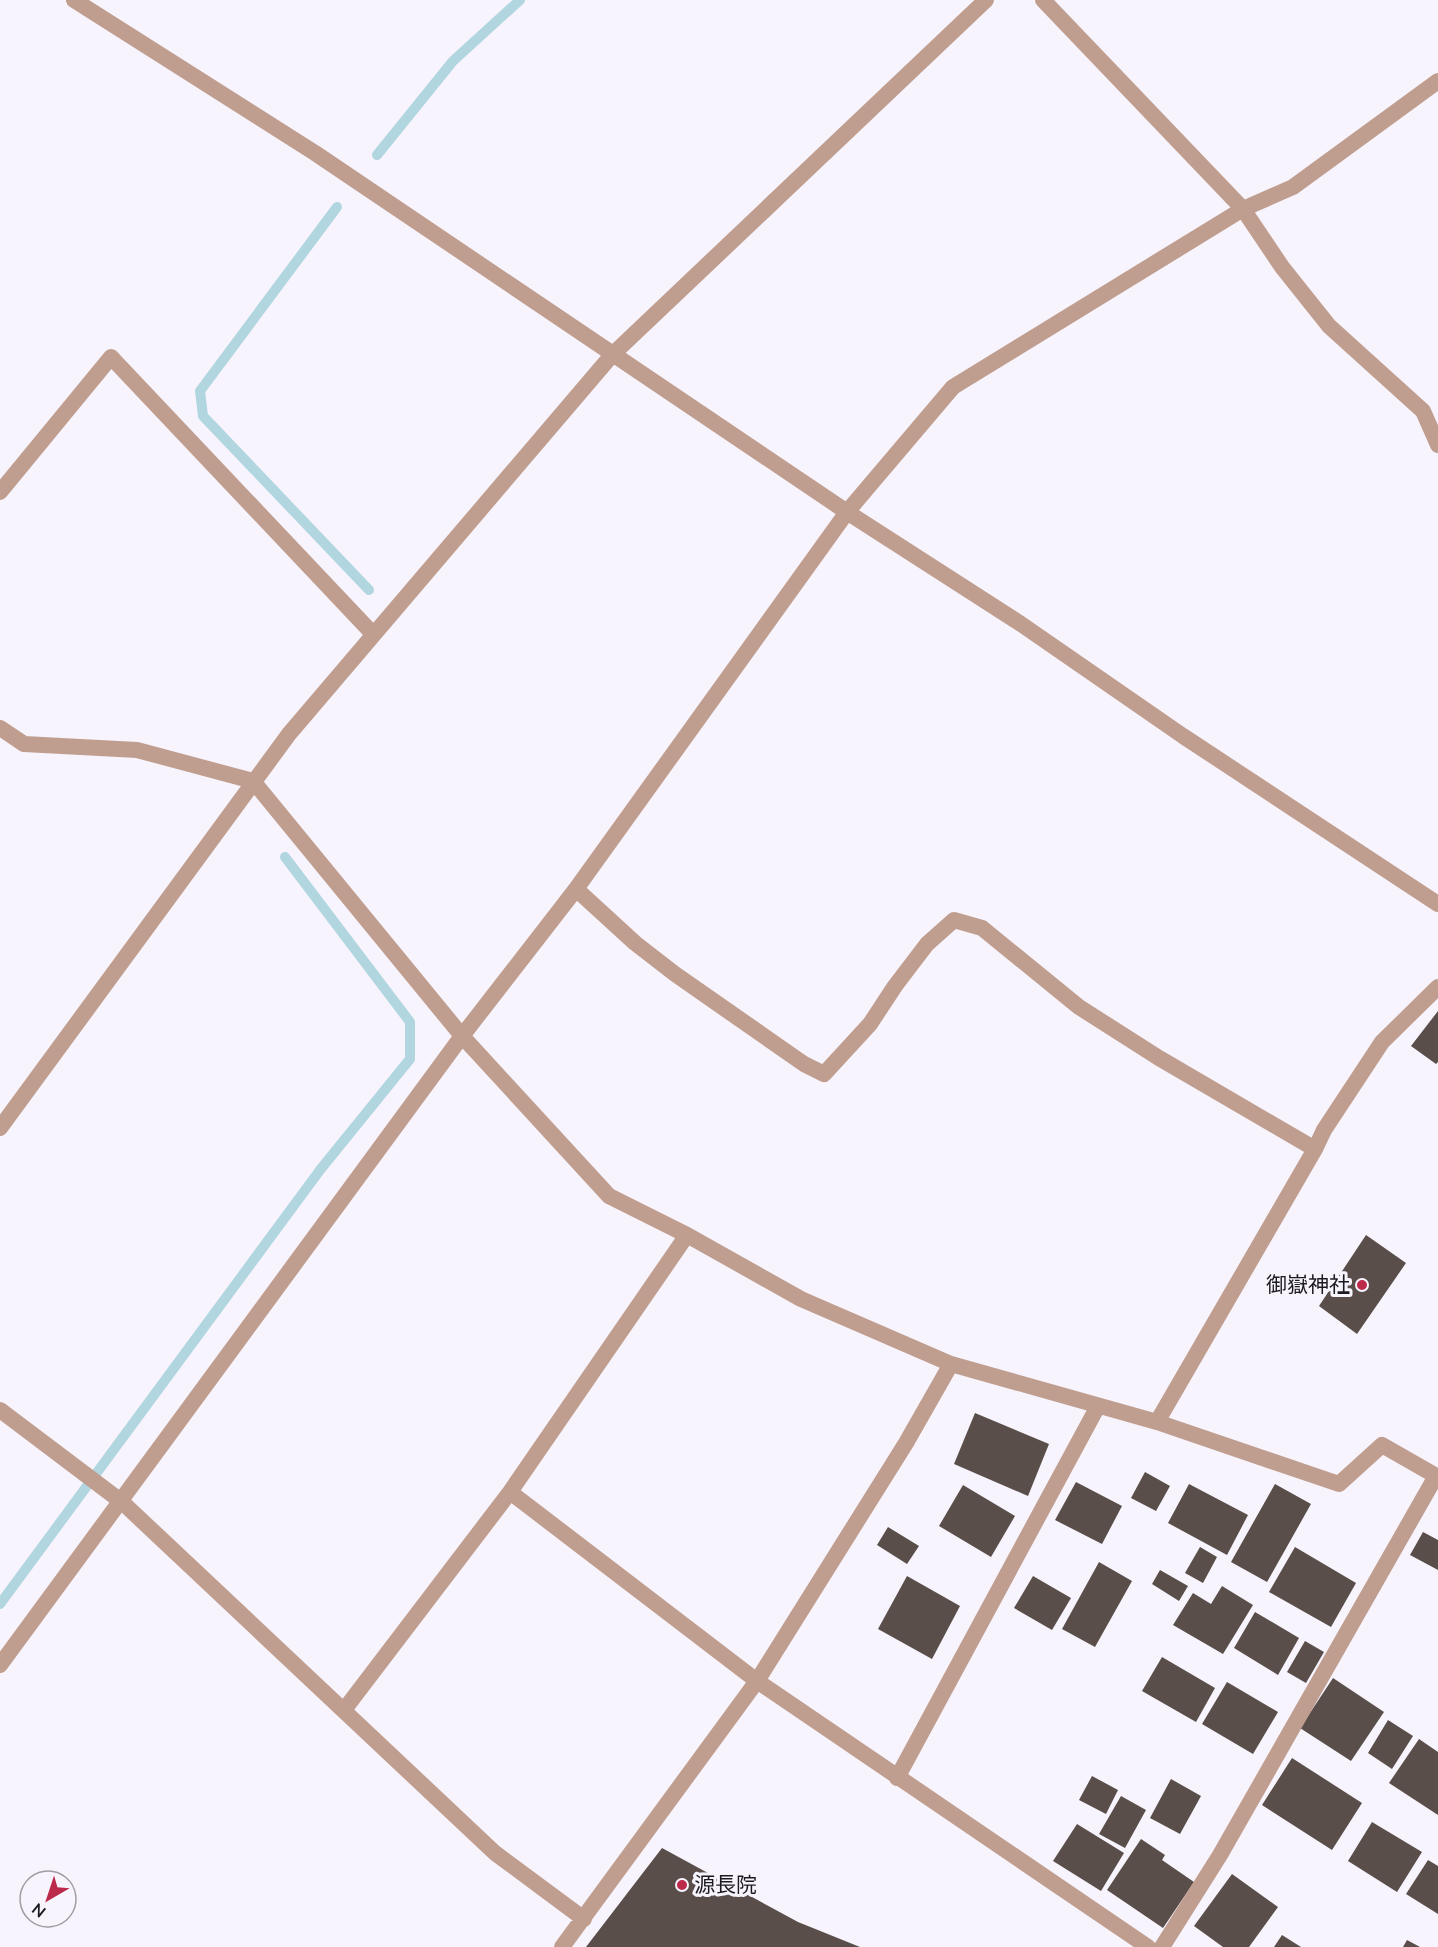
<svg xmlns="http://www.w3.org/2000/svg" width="1438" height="1947" viewBox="0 0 1438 1947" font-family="'Nunito Sans','Noto Sans JP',sans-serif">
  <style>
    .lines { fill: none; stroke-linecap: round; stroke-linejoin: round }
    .stream { stroke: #b1d6e0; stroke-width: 10 }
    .building { fill: #594e4a }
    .minor { stroke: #c09e8f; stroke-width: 16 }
    .tertiary { stroke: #c09e8f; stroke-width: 16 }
    .poi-dot { fill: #bb2a4b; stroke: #f7f4fe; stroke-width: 2 }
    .labels { text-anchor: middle; stroke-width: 6; stroke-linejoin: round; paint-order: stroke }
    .poi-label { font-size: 21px; fill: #1b1a1e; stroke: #f7f4fe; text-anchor: end }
  </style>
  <rect width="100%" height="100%" fill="#f7f4fe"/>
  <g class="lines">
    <path class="stream" d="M 377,155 L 453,61 L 520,0
      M 337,207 L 200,391 L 203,416 L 369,590
      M 0,1604 L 320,1170 L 410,1059 L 410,1022 L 285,857"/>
  </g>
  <path class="building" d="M 1438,1011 L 1438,1062 L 1436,1064 L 1411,1046 Z
    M 1366,1235 L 1406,1263 L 1357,1334 L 1319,1306 Z
    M 975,1413 L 1049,1444 L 1028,1496 L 954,1464 Z
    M 1145,1472 L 1170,1486 L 1156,1511 L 1131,1498 Z
    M 1076,1482 L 1122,1506 L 1102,1544 L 1055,1520 Z
    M 1189,1484 L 1248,1515 L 1227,1555 L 1168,1523 Z
    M 1275,1484 L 1311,1504 L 1267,1582 L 1231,1562 Z
    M 963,1485 L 1015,1516 L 991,1557 L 939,1526 Z
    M 888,1527 L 919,1546 L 907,1564 L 877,1545 Z
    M 1423,1532 L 1438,1540 L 1438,1570 L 1410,1555 Z
    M 1200,1547 L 1217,1557 L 1203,1583 L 1185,1573 Z
    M 1295,1547 L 1356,1583 L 1331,1627 L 1269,1592 Z
    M 1099,1562 L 1132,1581 L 1095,1647 L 1062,1629 Z
    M 1160,1570 L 1188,1586 L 1179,1601 L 1152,1584 Z
    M 907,1576 L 960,1606 L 932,1659 L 878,1629 Z
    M 1033,1576 L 1071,1598 L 1052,1630 L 1014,1608 Z
    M 1222,1586 L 1253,1605 L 1223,1654 L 1173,1625 L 1193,1593 L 1211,1604 Z
    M 1255,1612 L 1299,1638 L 1278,1675 L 1234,1648 Z
    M 1305,1641 L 1324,1652 L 1306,1683 L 1287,1672 Z
    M 1162,1657 L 1215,1688 L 1196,1722 L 1142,1691 Z
    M 1333,1678 L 1384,1712 L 1351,1761 L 1300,1728 Z
    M 1227,1682 L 1278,1712 L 1253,1754 L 1202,1724 Z
    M 1388,1720 L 1413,1736 L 1392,1769 L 1368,1753 Z
    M 1419,1739 L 1438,1752 L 1438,1815 L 1389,1783 Z
    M 1292,1758 L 1362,1803 L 1332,1850 L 1262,1805 Z
    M 1092,1776 L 1118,1790 L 1106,1814 L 1079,1800 Z
    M 1171,1779 L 1201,1796 L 1180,1834 L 1150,1818 Z
    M 1121,1796 L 1146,1810 L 1125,1848 L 1099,1834 Z
    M 1372,1822 L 1422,1852 L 1397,1892 L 1348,1861 Z
    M 1077,1824 L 1124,1853 L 1101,1891 L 1053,1861 Z
    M 1141,1839 L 1165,1855 L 1162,1860 L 1194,1882 L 1163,1928 L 1107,1890 Z
    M 662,1848 L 798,1922 L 860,1947 L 586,1947 Z
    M 1428,1860 L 1438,1866 L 1438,1914 L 1406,1894 Z
    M 1232,1874 L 1278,1907 L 1249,1947 L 1223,1947 L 1194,1926 Z
    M 1282,1935 L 1301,1947 L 1274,1947 Z
    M 1407,1940 L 1420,1947 L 1403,1947 Z"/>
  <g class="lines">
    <path class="minor" d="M 74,0 L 315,153 L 847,512 L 1021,624 L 1183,736 L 1438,904
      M 1043,0 L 1243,209 L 1282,267 L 1329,326 L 1423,411 L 1438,445
      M 0,492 L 111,357 L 373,634
      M 0,728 L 24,744 L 137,750 L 253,781 L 462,1036 L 609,1196 L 687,1235 L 801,1299 L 951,1364
      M 576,889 L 635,943 L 675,974 L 804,1064 L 824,1074 L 870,1024 L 895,986 L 927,944 L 954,920 L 982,928 L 1079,1007 L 1159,1058 L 1315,1149
      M 0,1410 L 122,1502 L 495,1853 L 584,1919
      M 1157,1422 L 1339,1484 L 1382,1445 L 1438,1477
      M 510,1492 L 757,1681 L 1148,1947
      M 0,1665 L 462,1036 L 576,889 L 847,512 L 953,387 L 1243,209 L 1293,187 L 1438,81
      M 344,1710 L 510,1492 L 687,1235
      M 897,1778 L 1098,1406
      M 562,1947 L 757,1681 L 906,1443 L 951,1364 L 1157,1422 L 1315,1149 L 1324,1130 L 1382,1042 L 1438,987
      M 1162,1947 L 1220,1855 L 1436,1476"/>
    <path class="tertiary" d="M 0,1128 L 289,734 L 612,355 L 986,0"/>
  </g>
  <g class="poi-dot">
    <circle cx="1362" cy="1285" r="6"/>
    <circle cx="682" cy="1885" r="6"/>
  </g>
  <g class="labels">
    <g class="poi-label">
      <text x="1350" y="1292">御嶽神社</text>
      <text x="694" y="1892" text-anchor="start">源長院</text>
    </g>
  </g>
  <g transform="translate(48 1899) rotate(219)"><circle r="28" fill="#f7f4fe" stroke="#9f9da4" stroke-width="1.5"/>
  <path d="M0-4.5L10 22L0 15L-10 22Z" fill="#bb2a4b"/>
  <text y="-9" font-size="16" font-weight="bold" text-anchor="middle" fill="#1b1a1e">N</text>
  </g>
</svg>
